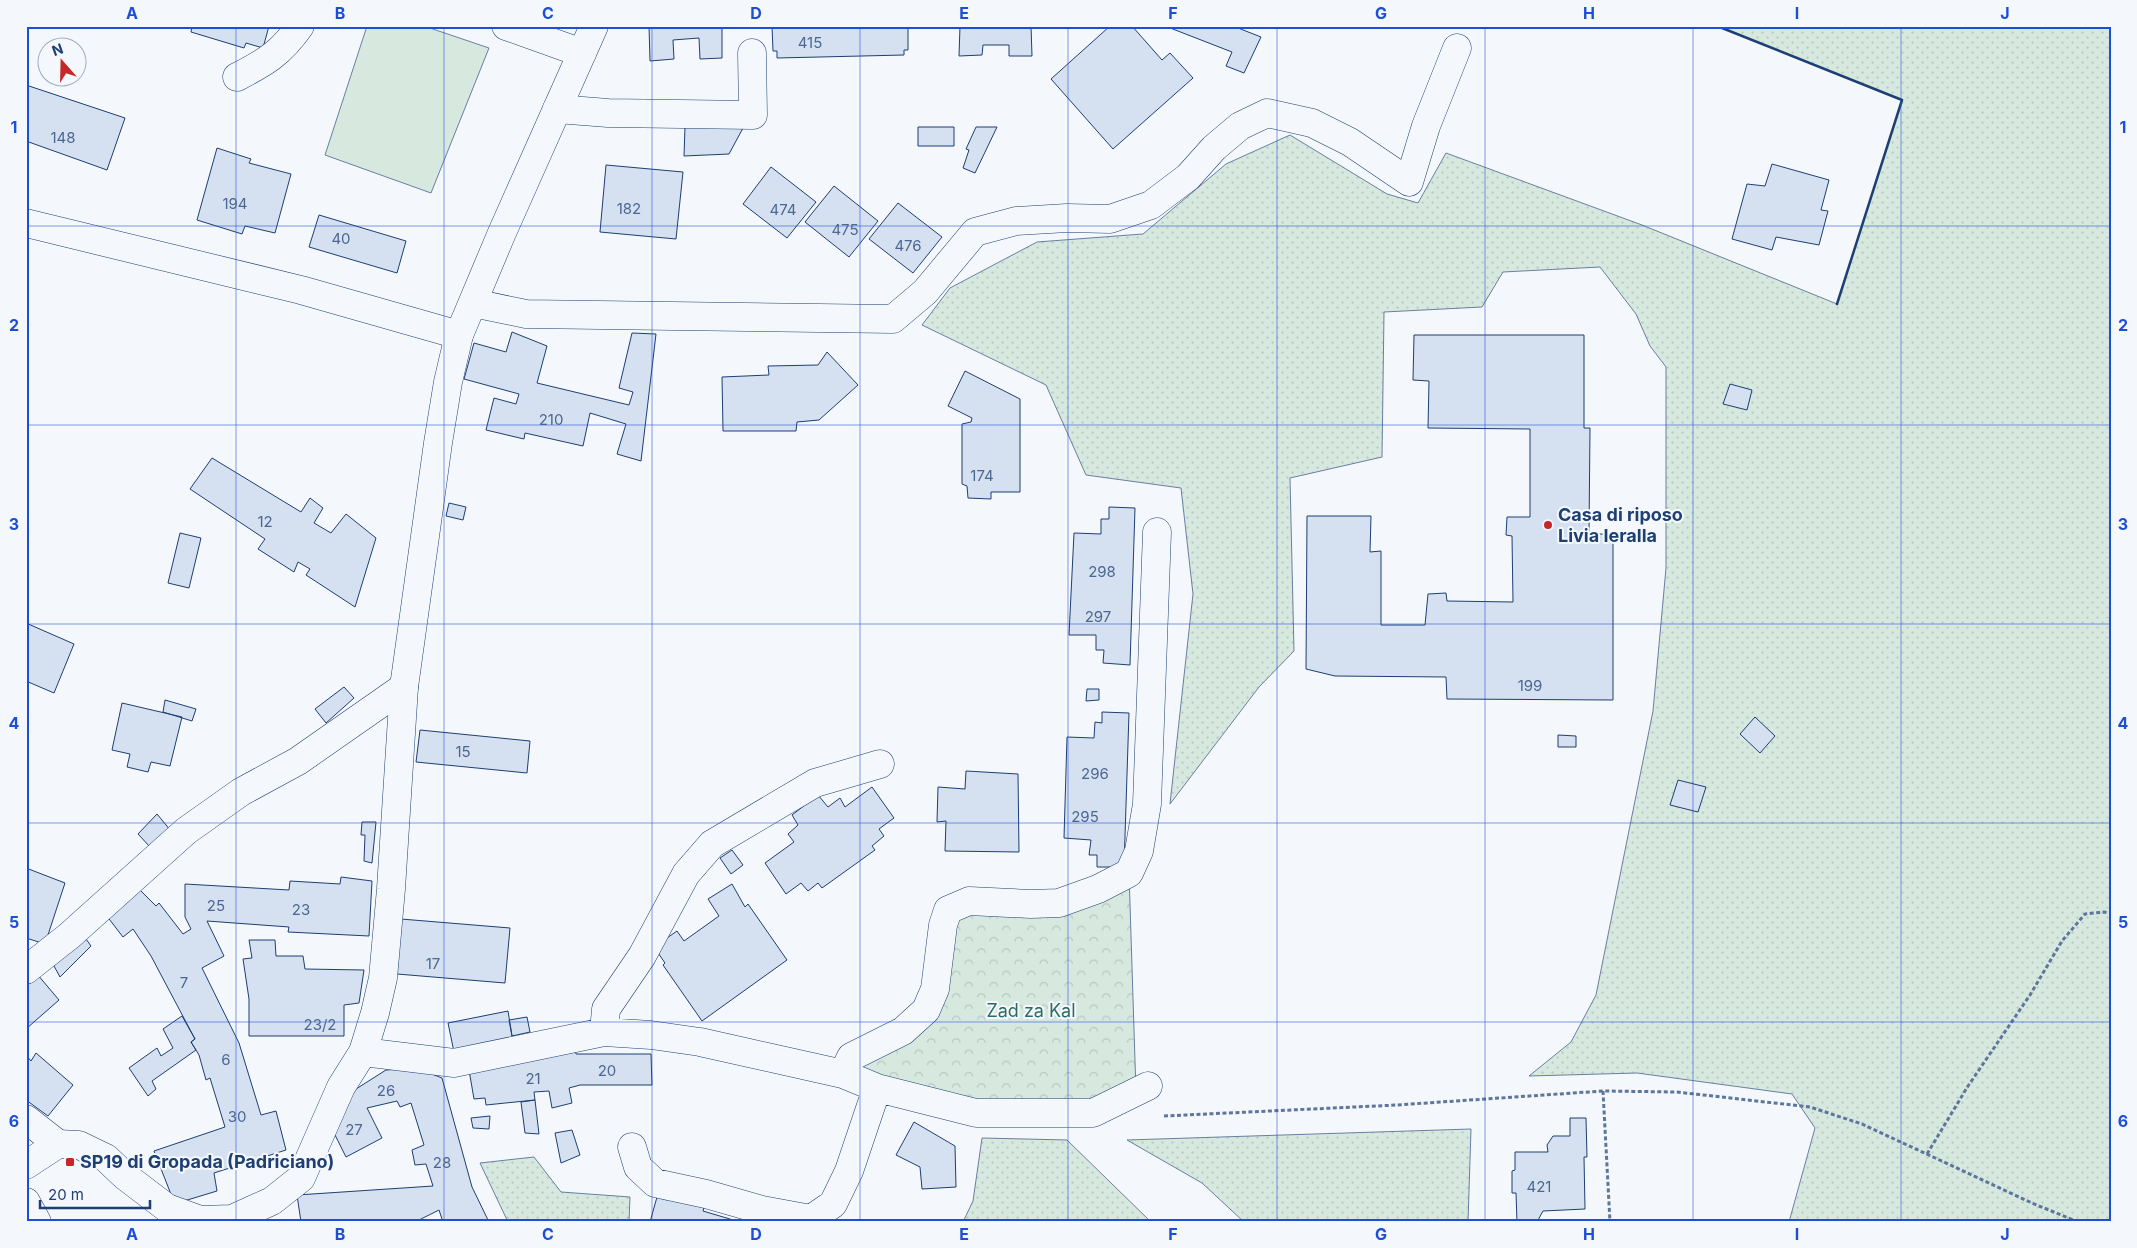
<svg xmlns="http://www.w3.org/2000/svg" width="2137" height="1248" viewBox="0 0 2137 1248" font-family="Inter,sans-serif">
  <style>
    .grass { fill: url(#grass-dots); stroke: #687fa3 }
    .park { fill: url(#park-crowns); stroke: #687fa3 }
    .pitch { fill: #d7e8df; stroke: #687fa3 }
    .building { fill: #d5e0f0; stroke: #1d3f73 }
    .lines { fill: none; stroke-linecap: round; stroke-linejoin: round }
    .street-casing { stroke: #1d3f73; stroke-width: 29 }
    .secondary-casing { stroke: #1d3f73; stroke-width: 29 }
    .path { stroke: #5e769c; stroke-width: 3; stroke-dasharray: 4 2.5; stroke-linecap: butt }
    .street { stroke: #f4f7fb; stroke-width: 28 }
    .secondary { stroke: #f4f7fb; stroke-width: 28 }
    .wall { stroke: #1d3f73; stroke-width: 2.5 }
    .grid { fill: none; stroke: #1d4ed8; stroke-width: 1; stroke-opacity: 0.55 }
    .poi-dot { fill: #c62828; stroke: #f4f7fb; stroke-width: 2 }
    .labels { text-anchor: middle; stroke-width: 4; stroke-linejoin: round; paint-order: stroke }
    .number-label { font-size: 15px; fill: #4b6792 }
    .poi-label { font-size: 18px; font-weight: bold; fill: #1d3f73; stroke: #f4f7fb; text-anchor: start }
    .park-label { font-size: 18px; fill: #2c6c60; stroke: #f4f7fb }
    .neatline { fill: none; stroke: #1d4ed8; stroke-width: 2 }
    .grid-label { font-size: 16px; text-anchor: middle; font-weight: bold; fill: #1d4ed8 }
  </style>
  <defs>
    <pattern id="grass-dots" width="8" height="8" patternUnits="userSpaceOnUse" patternTransform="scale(1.25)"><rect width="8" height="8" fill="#d7e8df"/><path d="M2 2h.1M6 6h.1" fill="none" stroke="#b8c8c3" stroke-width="1.8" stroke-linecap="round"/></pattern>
    <pattern id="park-crowns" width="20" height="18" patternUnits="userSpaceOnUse" patternTransform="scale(1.25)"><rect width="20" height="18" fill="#d7e8df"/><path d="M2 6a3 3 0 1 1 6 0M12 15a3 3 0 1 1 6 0" fill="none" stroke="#b8c8c3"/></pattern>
  </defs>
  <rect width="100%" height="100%" fill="#f4f7fb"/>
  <path class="grass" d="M 1717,26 L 2111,26 L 2111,1222 L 1789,1222 L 1815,1128 L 1792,1094 L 1637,1073 L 1529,1076 L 1571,1042 L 1596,995 L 1653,711 L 1666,568 L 1666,367 L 1650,346 L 1636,314 L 1600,267 L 1503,272 L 1482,307 L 1384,312 L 1382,457 L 1290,478 L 1294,651 L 1259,687 L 1170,804 L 1193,594 L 1181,488 L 1086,475 L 1046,385 L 922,325 L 950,288 L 1037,242 L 1143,234 L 1226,164 L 1290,135 L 1387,194 L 1418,203 L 1446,153 L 1642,225 L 1837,304 L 1902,100 Z
    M 1471,1129 L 1468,1222 L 1244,1222 L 1202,1183 L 1127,1140 Z
    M 982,1138 L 1067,1140 L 1151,1222 L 963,1222 L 973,1201 Z
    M 534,1157 L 561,1192 L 630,1197 L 629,1222 L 508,1222 L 480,1163 Z"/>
  <path class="park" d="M 1129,873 L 1136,1092 L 1093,1113 L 976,1113 L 843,1074 L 926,1010 L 948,910 L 1031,904 Z"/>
  <path class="pitch" d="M 367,26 L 424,26 L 489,48 L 431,193 L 325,155 Z"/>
  <path class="building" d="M 192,26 L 269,26 L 263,48 L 246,43 L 244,48 L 191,32 Z
    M 649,26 L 722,26 L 722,58 L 700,59 L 699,38 L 673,40 L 674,59 L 650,61 Z
    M 772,26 L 908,26 L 908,50 L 904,50 L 904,55 L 777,58 L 777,51 L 773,51 Z
    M 960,26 L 1031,26 L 1032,56 L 1009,56 L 1009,45 L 983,45 L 982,55 L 959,56 Z
    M 1110,26 L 1132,26 L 1162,60 L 1170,53 L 1193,78 L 1113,149 L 1051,79 Z
    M 1165,26 L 1233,26 L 1261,37 L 1244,73 L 1226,66 L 1232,52 Z
    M 26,85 L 125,118 L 107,170 L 26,141 Z
    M 685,127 L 743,128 L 729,154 L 684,156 Z
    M 918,127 L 954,127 L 954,146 L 918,146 Z
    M 976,127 L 997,127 L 975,173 L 963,168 L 969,150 L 966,149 Z
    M 217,148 L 251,159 L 249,163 L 291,174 L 275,233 L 245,226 L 242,234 L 197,220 Z
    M 1772,164 L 1829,180 L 1821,210 L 1828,211 L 1819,245 L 1776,237 L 1772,250 L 1732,239 L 1747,184 L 1765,186 Z
    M 606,165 L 683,172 L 676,239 L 600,232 Z
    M 771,167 L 816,202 L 787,238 L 743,204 Z
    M 834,186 L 878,221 L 849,257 L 805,222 Z
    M 898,203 L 942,237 L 913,273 L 869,239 Z
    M 319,215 L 406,241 L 397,273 L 309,247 Z
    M 512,332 L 547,346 L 537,383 L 629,405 L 633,392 L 619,388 L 632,333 L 656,334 L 641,461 L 617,454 L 626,424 L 590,413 L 583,446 L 525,433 L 524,439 L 486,430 L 494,398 L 516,404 L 519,394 L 464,379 L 474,343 L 506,352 Z
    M 1414,335 L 1584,335 L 1584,428 L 1590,428 L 1589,533 L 1613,535 L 1613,700 L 1447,699 L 1446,677 L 1335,676 L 1306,669 L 1307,516 L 1371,516 L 1370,552 L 1381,551 L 1381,625 L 1425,625 L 1428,594 L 1446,593 L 1447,601 L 1513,602 L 1512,536 L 1506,535 L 1507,517 L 1530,517 L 1530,429 L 1428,428 L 1429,381 L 1413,380 Z
    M 827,352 L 858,385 L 819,420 L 797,422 L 796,431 L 723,431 L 722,377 L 769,375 L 768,366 L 818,365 Z
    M 965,371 L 1020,399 L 1020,492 L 991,492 L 991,499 L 968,498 L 967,486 L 962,484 L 962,424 L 971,422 L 972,418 L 948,406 Z
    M 1730,384 L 1752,390 L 1747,410 L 1723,404 Z
    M 212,458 L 301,512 L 310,498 L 323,508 L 314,523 L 331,533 L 346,514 L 376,538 L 355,607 L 306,575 L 310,569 L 298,562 L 294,572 L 258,549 L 265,539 L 190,489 Z
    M 449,503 L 466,507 L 463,520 L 446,516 Z
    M 1109,507 L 1135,508 L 1130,665 L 1103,663 L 1104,650 L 1096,650 L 1096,635 L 1069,635 L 1074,533 L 1101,534 L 1101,519 L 1109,519 Z
    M 180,533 L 201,538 L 189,588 L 168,583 Z
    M 26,623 L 74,644 L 54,693 L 26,681 Z
    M 344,687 L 354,698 L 326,723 L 315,709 Z
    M 1087,689 L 1099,689 L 1099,700 L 1086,701 Z
    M 165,700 L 196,709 L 192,721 L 163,712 Z
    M 122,703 L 182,717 L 170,766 L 151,762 L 148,772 L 127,767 L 130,754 L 112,750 Z
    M 1102,712 L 1129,713 L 1124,867 L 1097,867 L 1097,855 L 1089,855 L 1091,840 L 1064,838 L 1067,737 L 1094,738 L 1095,722 L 1102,723 Z
    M 1755,717 L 1775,736 L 1760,753 L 1740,734 Z
    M 420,730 L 530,741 L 527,773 L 416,762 Z
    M 1558,735 L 1576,736 L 1576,747 L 1558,747 Z
    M 966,771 L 1018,774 L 1019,852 L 945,851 L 946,821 L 937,822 L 938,787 L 965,789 Z
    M 1678,780 L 1706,787 L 1698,812 L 1670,805 Z
    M 872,787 L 894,818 L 879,829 L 884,836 L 872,846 L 875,850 L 822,888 L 818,883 L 808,891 L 801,883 L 786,894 L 765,863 L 794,842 L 788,834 L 798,825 L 792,815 L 818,795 L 828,807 L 840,798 L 845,807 Z
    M 157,814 L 171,831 L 150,847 L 138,834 Z
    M 362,822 L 376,822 L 372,863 L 364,861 L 365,835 L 361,835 Z
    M 732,850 L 743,865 L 731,874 L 720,858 Z
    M 26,868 L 65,883 L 45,944 L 26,938 Z
    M 341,877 L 372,881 L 369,936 L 288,932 L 289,927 L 207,921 L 224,956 L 202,968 L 239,1043 L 261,1115 L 276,1111 L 286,1150 L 214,1173 L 217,1191 L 184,1201 L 183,1199 L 174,1202 L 154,1151 L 225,1127 L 210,1078 L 206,1080 L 199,1055 L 191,1042 L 195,1039 L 151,956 L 133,929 L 123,937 L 106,915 L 138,888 L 156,906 L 159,903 L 183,934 L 191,929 L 185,917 L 185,884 L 289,890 L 290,881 L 340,884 Z
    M 732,884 L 745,907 L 748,904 L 787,960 L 702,1021 L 663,965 L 665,963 L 654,947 L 677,931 L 684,941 L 719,916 L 708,899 Z
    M 401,919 L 510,928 L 505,983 L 397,974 Z
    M 84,936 L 91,946 L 60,977 L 54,966 Z
    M 249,940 L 275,940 L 276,956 L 303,956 L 305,969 L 364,970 L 359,1003 L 344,1005 L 344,1036 L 249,1036 L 249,999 L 243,959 L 252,958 Z
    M 37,974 L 59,1000 L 26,1029 L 26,983 Z
    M 508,1011 L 513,1042 L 454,1052 L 448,1023 Z
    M 182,1016 L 195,1039 L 191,1042 L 196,1050 L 152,1081 L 156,1089 L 148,1096 L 129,1068 L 157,1048 L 161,1056 L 173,1048 L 163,1029 Z
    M 527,1017 L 530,1032 L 512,1036 L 509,1020 Z
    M 575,1050 L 576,1054 L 651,1054 L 652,1085 L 580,1085 L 569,1088 L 572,1103 L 552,1108 L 549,1091 L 534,1092 L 535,1100 L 486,1105 L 485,1098 L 474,1099 L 469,1070 Z
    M 36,1053 L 73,1085 L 48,1116 L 26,1100 L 26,1055 L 31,1061 Z
    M 417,1068 L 442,1078 L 472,1187 L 489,1222 L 443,1222 L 439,1210 L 415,1222 L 301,1222 L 297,1195 L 433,1186 L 426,1164 L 415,1165 L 412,1150 L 424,1145 L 411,1103 L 400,1107 L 397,1101 L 367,1108 L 382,1138 L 346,1157 L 329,1123 L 356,1089 L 386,1070 Z
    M 535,1100 L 539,1134 L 525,1133 L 521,1102 Z
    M 490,1116 L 489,1129 L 473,1128 L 471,1118 Z
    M 1570,1118 L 1586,1118 L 1587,1157 L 1584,1157 L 1585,1209 L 1543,1211 L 1537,1222 L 1517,1222 L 1516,1193 L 1512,1193 L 1512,1171 L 1515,1170 L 1515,1152 L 1548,1152 L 1547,1145 L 1553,1136 L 1570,1136 Z
    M 914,1122 L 955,1146 L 956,1187 L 922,1189 L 920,1167 L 896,1155 Z
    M 572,1130 L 580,1155 L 561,1163 L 555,1133 Z
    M 669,1193 L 705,1204 L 703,1211 L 740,1222 L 650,1222 L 657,1197 L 667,1200 Z"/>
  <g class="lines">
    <g class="street-casing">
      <path id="street" d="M 506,26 L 582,53
        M 237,77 C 266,62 281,53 300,26
        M 557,109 L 608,113 L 753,115 L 752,53
        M 26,223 L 301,290 L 459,335
        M 473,303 L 526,314 L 893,319 L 925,292 L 975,232 L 1016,221 L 1067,218 L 1110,219 L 1151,205 L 1188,177 L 1214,148 L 1240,126 L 1267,113 L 1312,123 L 1350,142 L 1409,182 L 1426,126 L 1457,48
        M 26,970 L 69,936 L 186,831 L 241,792 L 298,761 L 404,687
        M 604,1032 L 606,1009 L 642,956 L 686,874 L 712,844 L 815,783 L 880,764
        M 363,1052 L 454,1063 L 604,1032 L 651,1035 L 700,1042 L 843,1074 L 877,1088 L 976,1113 L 1093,1113 L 1148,1086
        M 843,1074 L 851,1057 L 903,1031 L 926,1010 L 935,989 L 943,925 L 948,910 L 969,901 L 1031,904 L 1059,903 L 1098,889 L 1129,873 L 1139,851 L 1147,804 L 1157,532
        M 26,1119 L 58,1144
        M 632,1147 L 638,1167 L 655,1183 L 706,1194 L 762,1210 L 811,1219 L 833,1204 L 849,1171 L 877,1088"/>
    </g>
    <g class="secondary-casing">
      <path id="secondary" d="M 26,1165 L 58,1144 L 79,1145 L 106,1158 L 125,1176 L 167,1208 L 200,1220 L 232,1219 L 272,1201 L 301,1178 L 341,1087 L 363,1052 L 375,1013 L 383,978 L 391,889 L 404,687 L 438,443 L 448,382 L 459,335 L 501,235 L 594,26
        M 26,1202 L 37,1222"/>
    </g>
    <path class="path" d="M 1603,1091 L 1610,1222
      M 1164,1116 L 1397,1105 L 1603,1091 L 1677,1092 L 1810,1107 L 1862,1124 L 2032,1203 L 2078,1222
      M 1927,1154 L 1968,1086 L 2030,995 L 2062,941 L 2085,914 L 2104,912 L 2111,913"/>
    <use href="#street" class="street"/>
    <use href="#secondary" class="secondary"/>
    <path class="wall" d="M 1717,26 L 1902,100 L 1837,304"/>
  </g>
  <path class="grid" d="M 236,26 L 236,1222M 444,26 L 444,1222M 652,26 L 652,1222M 860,26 L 860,1222M 1068,26 L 1068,1222M 1277,26 L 1277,1222M 1485,26 L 1485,1222M 1693,26 L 1693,1222M 1901,26 L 1901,1222M 26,226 L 2111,226M 26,425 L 2111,425M 26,624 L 2111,624M 26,823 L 2111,823M 26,1022 L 2111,1022"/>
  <g class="poi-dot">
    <circle cx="1548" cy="525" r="5"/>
    <rect x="65" y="1157" width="10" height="10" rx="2.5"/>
  </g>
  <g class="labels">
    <g class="number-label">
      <text x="810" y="48">415</text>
      <text x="63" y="143">148</text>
      <text x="235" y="209">194</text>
      <text x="629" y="214">182</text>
      <text x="783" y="215">474</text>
      <text x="845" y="235">475</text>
      <text x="341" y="244">40</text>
      <text x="908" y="251">476</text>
      <text x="551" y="425">210</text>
      <text x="982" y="481">174</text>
      <text x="265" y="527">12</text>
      <text x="1102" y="577">298</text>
      <text x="1098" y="622">297</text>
      <text x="1530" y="691">199</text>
      <text x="463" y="757">15</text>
      <text x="1095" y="779">296</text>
      <text x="1085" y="822">295</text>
      <text x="216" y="911">25</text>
      <text x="301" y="915">23</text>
      <text x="433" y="969">17</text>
      <text x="184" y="988">7</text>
      <text x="320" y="1030">23/2</text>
      <text x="226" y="1065">6</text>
      <text x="607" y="1076">20</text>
      <text x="533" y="1084">21</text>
      <text x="386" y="1096">26</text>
      <text x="237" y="1122">30</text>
      <text x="354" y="1135">27</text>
      <text x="442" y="1168">28</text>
      <text x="1539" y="1192">421</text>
    </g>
    <g class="poi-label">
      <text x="1558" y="521">Casa di riposo<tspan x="1558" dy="21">Livia Ieralla</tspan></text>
      <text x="80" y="1168">SP19 di Gropada (Padriciano)</text>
    </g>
    <g class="park-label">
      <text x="1031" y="1017">Zad za Kal</text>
    </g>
  </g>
  <rect width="2137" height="1248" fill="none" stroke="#f4f7fb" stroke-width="55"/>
  <g transform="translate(62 62) rotate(340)"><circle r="24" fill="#f4f7fb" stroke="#9eadc5"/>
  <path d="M0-4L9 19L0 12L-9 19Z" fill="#c62828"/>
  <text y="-8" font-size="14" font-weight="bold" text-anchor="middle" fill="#1d3f73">N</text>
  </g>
  <path d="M40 1200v8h110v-8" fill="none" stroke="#1d3f73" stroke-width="2.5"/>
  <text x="48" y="1200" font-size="15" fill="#1d3f73" stroke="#f4f7fb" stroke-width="4" paint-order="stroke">20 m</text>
  <rect x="28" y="28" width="2082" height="1192" class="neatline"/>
  <g class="grid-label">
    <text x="132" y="19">A</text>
    <text x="340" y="19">B</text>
    <text x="548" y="19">C</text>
    <text x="756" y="19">D</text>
    <text x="964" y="19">E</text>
    <text x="1173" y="19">F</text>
    <text x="1381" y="19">G</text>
    <text x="1589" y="19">H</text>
    <text x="1797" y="19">I</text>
    <text x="2005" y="19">J</text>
    <text x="14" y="133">1</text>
    <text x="2123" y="133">1</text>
    <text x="14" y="331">2</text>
    <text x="2123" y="331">2</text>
    <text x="14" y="530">3</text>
    <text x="2123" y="530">3</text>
    <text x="14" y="729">4</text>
    <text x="2123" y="729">4</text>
    <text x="14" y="928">5</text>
    <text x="2123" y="928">5</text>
    <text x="14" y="1127">6</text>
    <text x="2123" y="1127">6</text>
    <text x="132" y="1240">A</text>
    <text x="340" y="1240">B</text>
    <text x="548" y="1240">C</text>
    <text x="756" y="1240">D</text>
    <text x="964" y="1240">E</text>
    <text x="1173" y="1240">F</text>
    <text x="1381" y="1240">G</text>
    <text x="1589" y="1240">H</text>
    <text x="1797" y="1240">I</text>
    <text x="2005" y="1240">J</text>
  </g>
</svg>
